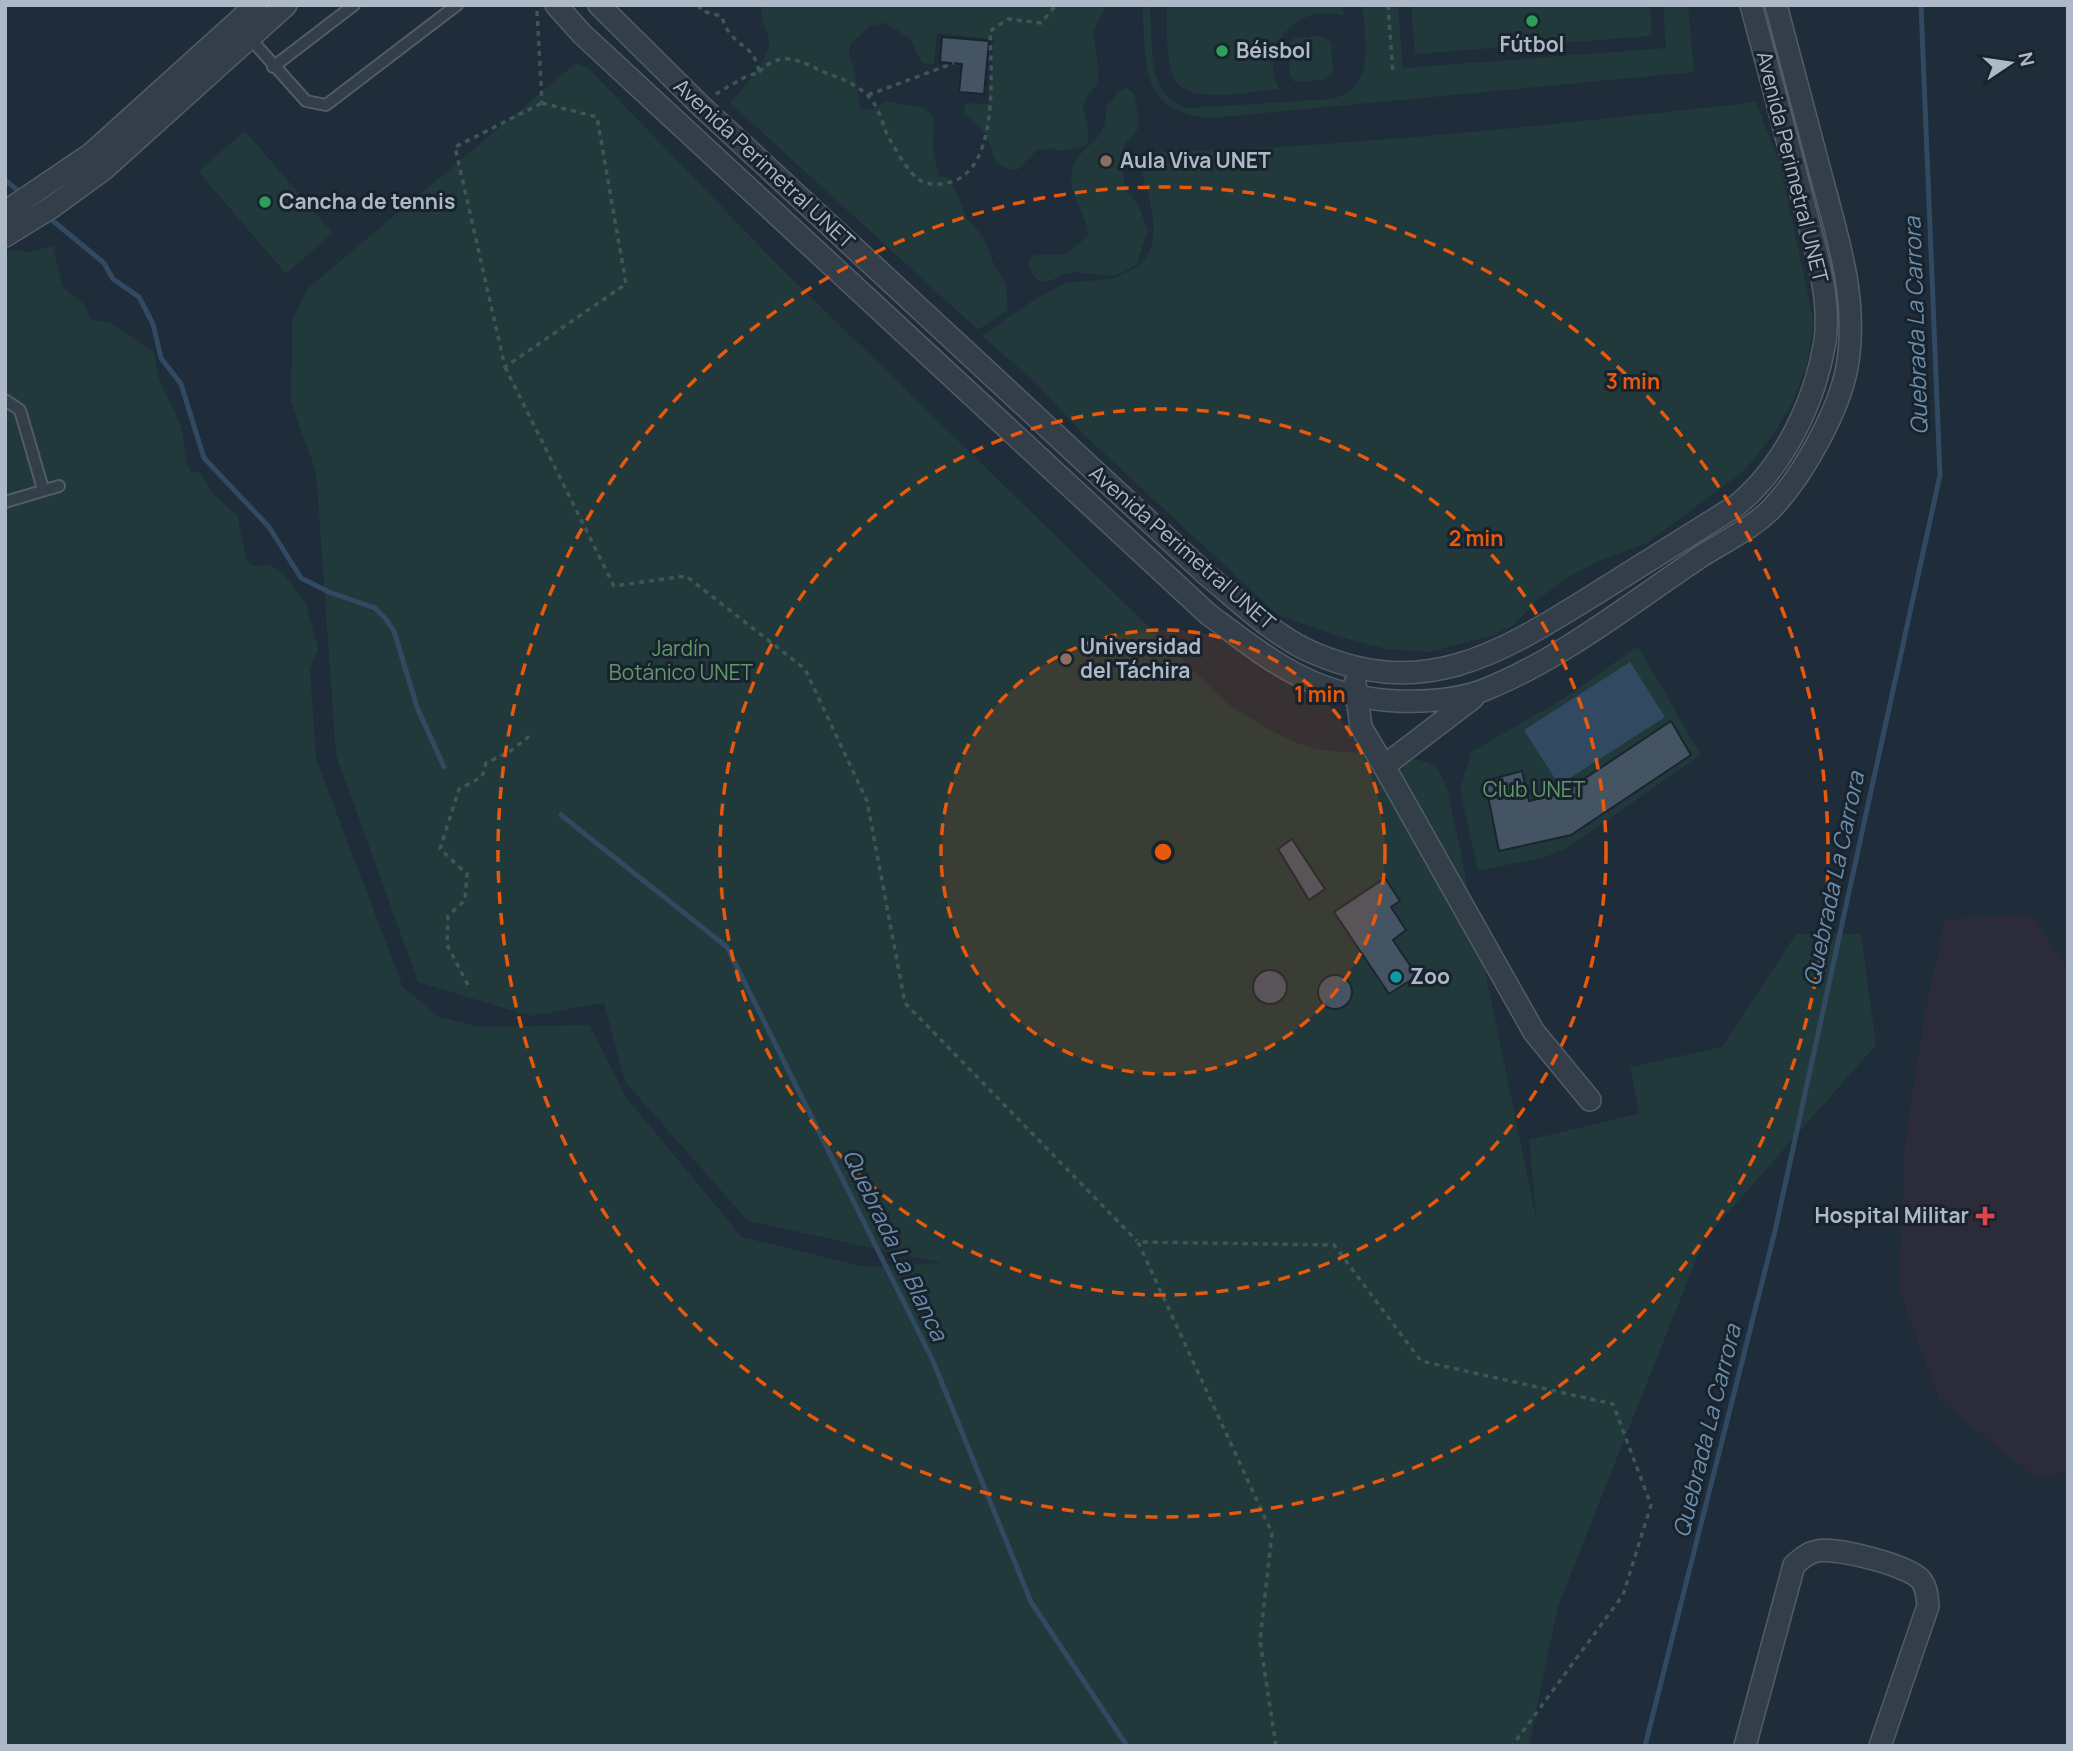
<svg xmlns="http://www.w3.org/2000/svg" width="2073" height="1751" viewBox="0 0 2073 1751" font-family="Manrope,sans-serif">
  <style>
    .medical { fill: #2b2b3a }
    .green { fill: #21393a }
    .water { fill: #314a61 }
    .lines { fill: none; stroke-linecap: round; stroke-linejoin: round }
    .stream { stroke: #314a61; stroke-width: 5 }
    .building { fill: #455463; stroke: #1a2530; stroke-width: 2 }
    .service-casing { stroke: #505c67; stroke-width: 14 }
    .minor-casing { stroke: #505c67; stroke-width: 24 }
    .path { stroke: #3e5657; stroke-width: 3.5; stroke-dasharray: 5 5; stroke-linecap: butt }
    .service { stroke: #333e49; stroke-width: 10 }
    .minor { stroke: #333e49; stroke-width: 21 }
    .ring { fill: none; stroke: #e8590c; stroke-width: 3.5; stroke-dasharray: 12 9 }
    .leisure-dot { fill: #2e9e5b; stroke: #18232d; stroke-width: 2.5 }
    .education-dot { fill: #8d6e63; stroke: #18232d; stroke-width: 2.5 }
    .culture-dot { fill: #0f9aa8; stroke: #18232d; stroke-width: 2.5 }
    .health-dot { fill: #e0444e; stroke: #18232d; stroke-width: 2.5 }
    .labels { text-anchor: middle; stroke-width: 6; stroke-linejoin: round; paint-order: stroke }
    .poi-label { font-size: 21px; font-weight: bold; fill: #adb9c6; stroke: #18232d; text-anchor: start }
    .street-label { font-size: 21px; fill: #adb9c6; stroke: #18232d }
    .park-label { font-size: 21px; fill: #63986a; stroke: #18232d }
    .water-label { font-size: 23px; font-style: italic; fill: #6b8dac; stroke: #18232d }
    .centre { fill: #e8590c; stroke: #18232d; stroke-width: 3.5 }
    .ring-label { font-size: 21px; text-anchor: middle; font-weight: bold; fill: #e8590c; stroke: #18232d; stroke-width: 6; stroke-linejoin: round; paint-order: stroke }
  </style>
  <rect width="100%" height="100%" fill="#1f2c39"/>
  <path class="medical" d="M 2030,914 L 2068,968 L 2068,1471 L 2038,1480 L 1939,1400 L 1899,1290 L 1905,1142 L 1924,1016 L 1945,919 Z"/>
  <path class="green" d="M 763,5 L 1106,5 L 1093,32 L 1099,71 L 1097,85 L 1087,95 L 1083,107 L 1089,133 L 1087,145 L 1062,151 L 1049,148 L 1036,151 L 1017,170 C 985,167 998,152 984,132 C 979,125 970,119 964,113 L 966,103 L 988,104 L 994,40 L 937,33 L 934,64 L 922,63 L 909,38 L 885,23 L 871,26 L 851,43 L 849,55 L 854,67 L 860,109 L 873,109 L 886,101 L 924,108 L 934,117 L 933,149 L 939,175 L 951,180 L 967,218 L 984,238 L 993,262 L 1006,284 L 1008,310 L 978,330 L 730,103 C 741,90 770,60 769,43 C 769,28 757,21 763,5 Z
    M 1142,5 L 1150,5 C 1153,42 1145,96 1188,108 L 1331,99 C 1377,89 1365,40 1362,5 L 1398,5 L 1403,68 L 1666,48 L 1663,5 L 1688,5 L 1694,72 L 1211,118 C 1137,113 1147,62 1142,5 Z
    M 1166,5 L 1343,5 L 1344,16 C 1300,1 1257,46 1279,89 C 1252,91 1184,107 1173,76 C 1165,56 1168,27 1166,5 Z
    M 1411,5 L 1650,5 L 1652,36 L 1415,54 Z
    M 1322,36 L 1331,42 L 1333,72 L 1325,80 L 1295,82 L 1290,76 L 1288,45 L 1294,38 Z
    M 576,63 L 588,68 L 775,262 L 1229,705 C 1257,722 1289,744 1322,750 C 1350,754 1408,753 1431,764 C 1440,769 1444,782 1448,791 L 1537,1222 L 1529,1140 L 1639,1113 L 1630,1067 L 1722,1047 L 1796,934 L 1861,934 L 1876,1045 L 1704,1240 L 1558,1606 L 1529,1746 L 5,1746 L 5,249 L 28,252 L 53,246 L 63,287 L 85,305 L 90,319 L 113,324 L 155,353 C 156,386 171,398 181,427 C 185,442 183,458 191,472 L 199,471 L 212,493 L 237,515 L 247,562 L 254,566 L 271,565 L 283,573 L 306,603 L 318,649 L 310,669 L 316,759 L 403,987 L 438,1016 L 479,1027 L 590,1025 L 625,1096 L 742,1237 L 866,1267 L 941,1263 L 748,1221 L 625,1082 L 604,1003 L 530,1016 L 418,982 L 336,755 L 316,472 L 291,402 L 292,320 L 307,289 Z
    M 1126,88 L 1134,93 L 1139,120 L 1138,129 L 1125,144 L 1121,161 L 1126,190 L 1138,205 L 1148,230 L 1137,264 C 1110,285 1097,270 1069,273 C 1059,274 1049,286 1038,280 C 1031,275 1030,268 1028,261 L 1035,255 L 1064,255 L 1088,236 C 1087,211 1065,194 1073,167 C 1082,141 1108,145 1106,105 L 1113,101 L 1117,92 Z
    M 1756,102 L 1780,164 L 1814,323 L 1807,366 L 1791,405 L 1772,436 L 1744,471 L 1647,543 L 1597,562 L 1570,576 L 1537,600 L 1514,625 L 1492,636 L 1429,652 L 1386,649 L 1337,636 L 1278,615 L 1083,434 L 1034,381 L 982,336 C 1007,319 1032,299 1059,286 C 1075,279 1095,282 1112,278 C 1179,260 1148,199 1136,153 C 1343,148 1550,125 1756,102 Z
    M 245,131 L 333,233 L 286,274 L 198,171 Z
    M 1638,646 L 1701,755 L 1567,848 L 1545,857 L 1478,871 L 1460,790 L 1471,752 L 1563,699 Z"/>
  <path class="water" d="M 1630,662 L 1665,717 L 1559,785 L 1524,730 Z"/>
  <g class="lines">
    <path class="stream" d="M 5,180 L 21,193
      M 47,216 L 104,263 L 113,279 L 139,297 L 153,324 L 161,358 L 181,384 L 204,458 L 269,527 L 301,578 L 329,592 L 375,608 L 385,618 L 394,631 L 417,707 L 444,767
      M 561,815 L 727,947 L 933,1361 L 1031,1602 L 1127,1746
      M 1645,1746 L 1775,1231 L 1940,475 L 1921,5"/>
  </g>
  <path class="building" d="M 942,37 L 989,41 L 984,94 L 959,92 L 962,64 L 940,62 Z
    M 1671,721 L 1691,755 L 1571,835 L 1499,851 L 1485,781 L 1522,771 L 1529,801 L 1563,793 Z
    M 1292,839 L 1325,889 L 1309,900 L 1278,849 Z
    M 1385,878 L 1400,901 L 1391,907 L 1406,930 L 1393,940 L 1417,976 L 1389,994 L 1334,912 Z
    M1253 987a17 17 0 1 1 34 0a17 17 0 1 1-34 0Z
    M1318 992a17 17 0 1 1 34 0a17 17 0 1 1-34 0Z"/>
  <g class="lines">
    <g class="service-casing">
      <path id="service" d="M 247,35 L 306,101 L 326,105 L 457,5
        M 273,67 L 354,5
        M 5,400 L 20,410 L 43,489
        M 5,502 L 59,486"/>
    </g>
    <g class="minor-casing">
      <path id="minor" d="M 556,5 L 582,34 L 1208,614 C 1271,661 1314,697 1397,701 C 1425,702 1458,700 1484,690 C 1562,659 1631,603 1700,557 C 1723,542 1755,527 1773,507 C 1803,475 1839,411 1847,367 C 1859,299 1837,236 1820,171 C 1805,116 1791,60 1776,5
        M 599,5 L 701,106 L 1208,576 C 1239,601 1269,631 1305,649 C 1422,704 1499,654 1597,593 C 1643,564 1690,535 1736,506 C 1784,467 1815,402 1825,341 C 1831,296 1815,249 1804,205 C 1787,138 1769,72 1751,5
        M 5,212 L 91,154 L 256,5
        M 5,236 L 52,207 L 104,169 L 286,5
        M 1355,683 L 1361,727 L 1384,766 L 1473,698
        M 1384,766 L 1534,1032 L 1590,1100
        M 1745,1746 L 1794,1565 C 1801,1559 1807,1553 1817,1551 C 1835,1547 1909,1565 1921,1580 C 1927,1588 1927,1596 1928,1606 L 1880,1746"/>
    </g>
    <path class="path" d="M 698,5 L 702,11 L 721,16 C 724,21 725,28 729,32 C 742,50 754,46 759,72 L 743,78 L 716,94
      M 1388,5 L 1393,74
      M 537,11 L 542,103
      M 759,72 C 783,48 801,62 826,73 C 841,78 857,85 868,96 C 877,104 881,118 885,129 C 889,140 908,172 917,178 C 925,185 937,185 947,183 C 1000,173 991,72 990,31 L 1008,19 L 1041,23 L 1056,5
      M 868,95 L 954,63
      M 542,103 L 597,117 L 626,284 L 505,367 L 455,147 Z
      M 505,367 L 614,586 L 686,576 L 805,669 L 867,801 L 905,1003 L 1137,1241
      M 468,985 L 447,945 L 448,916 L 465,900 L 467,874 L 440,849 L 459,789 L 482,777 L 486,763 L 509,752 L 532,734
      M 1276,1746 L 1260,1641 L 1272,1533 L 1138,1242 L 1334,1245 L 1421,1361 L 1613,1404 L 1651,1505 L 1623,1595 L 1512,1746"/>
    <use href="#service" class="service"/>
    <use href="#minor" class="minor"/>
  </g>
  <circle cx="1163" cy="852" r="222" fill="#e8590c" fill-opacity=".12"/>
  <g class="ring">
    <circle cx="1163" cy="852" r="222"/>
    <circle cx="1163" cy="852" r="443"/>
    <circle cx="1163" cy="852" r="665"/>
  </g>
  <g class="leisure-dot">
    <circle cx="1532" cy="21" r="7"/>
    <circle cx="1222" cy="51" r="7"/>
    <circle cx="265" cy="202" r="7"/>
  </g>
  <g class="education-dot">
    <circle cx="1106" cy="161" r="7"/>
    <circle cx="1066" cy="659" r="7"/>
  </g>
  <circle class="culture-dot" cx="1396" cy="977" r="7"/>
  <path class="health-dot" d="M1981.5 1205.5h7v7h7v7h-7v7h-7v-7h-7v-7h7z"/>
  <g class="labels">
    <g class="poi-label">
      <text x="1532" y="52" text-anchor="middle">Fútbol</text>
      <text x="1236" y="58">Béisbol</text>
      <text x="1120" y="168">Aula Viva UNET</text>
      <text x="279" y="209">Cancha de tennis</text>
      <text x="1080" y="654">Universidad<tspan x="1080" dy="24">del Táchira</tspan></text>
      <text x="1410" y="984">Zoo</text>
      <text x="1969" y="1223" text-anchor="end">Hospital Militar</text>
    </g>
    <g class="street-label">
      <text transform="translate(764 164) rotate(43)" y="7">Avenida Perimetral UNET</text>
      <text transform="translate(1792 167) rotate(76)" y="7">Avenida Perimetral UNET</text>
      <text transform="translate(1182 548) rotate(41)" y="7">Avenida Perimetral UNET</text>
    </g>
    <g class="park-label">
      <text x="681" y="656">Jardín<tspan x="681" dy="24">Botánico UNET</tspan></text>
      <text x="1534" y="797">Club UNET</text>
    </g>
    <g class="water-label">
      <text transform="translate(1916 326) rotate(-92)" y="8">Quebrada La Carrora</text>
      <text transform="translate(1834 879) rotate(-78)" y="8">Quebrada La Carrora</text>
      <text transform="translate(895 1245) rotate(64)" y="8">Quebrada La Blanca</text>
      <text transform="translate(1707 1431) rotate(-76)" y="8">Quebrada La Carrora</text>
    </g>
  </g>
  <circle cx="1163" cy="852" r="10" class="centre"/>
  <g class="ring-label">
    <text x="1633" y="389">3 min</text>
    <text x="1476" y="546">2 min</text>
    <text x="1320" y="702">1 min</text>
  </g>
  <rect width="2073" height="1751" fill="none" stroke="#adb9c6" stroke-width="14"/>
  <g transform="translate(2010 63) rotate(77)" stroke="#18232d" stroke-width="5" paint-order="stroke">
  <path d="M0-5L12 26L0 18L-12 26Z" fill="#adb9c6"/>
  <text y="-10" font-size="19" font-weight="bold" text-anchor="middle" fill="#adb9c6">N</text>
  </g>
</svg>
